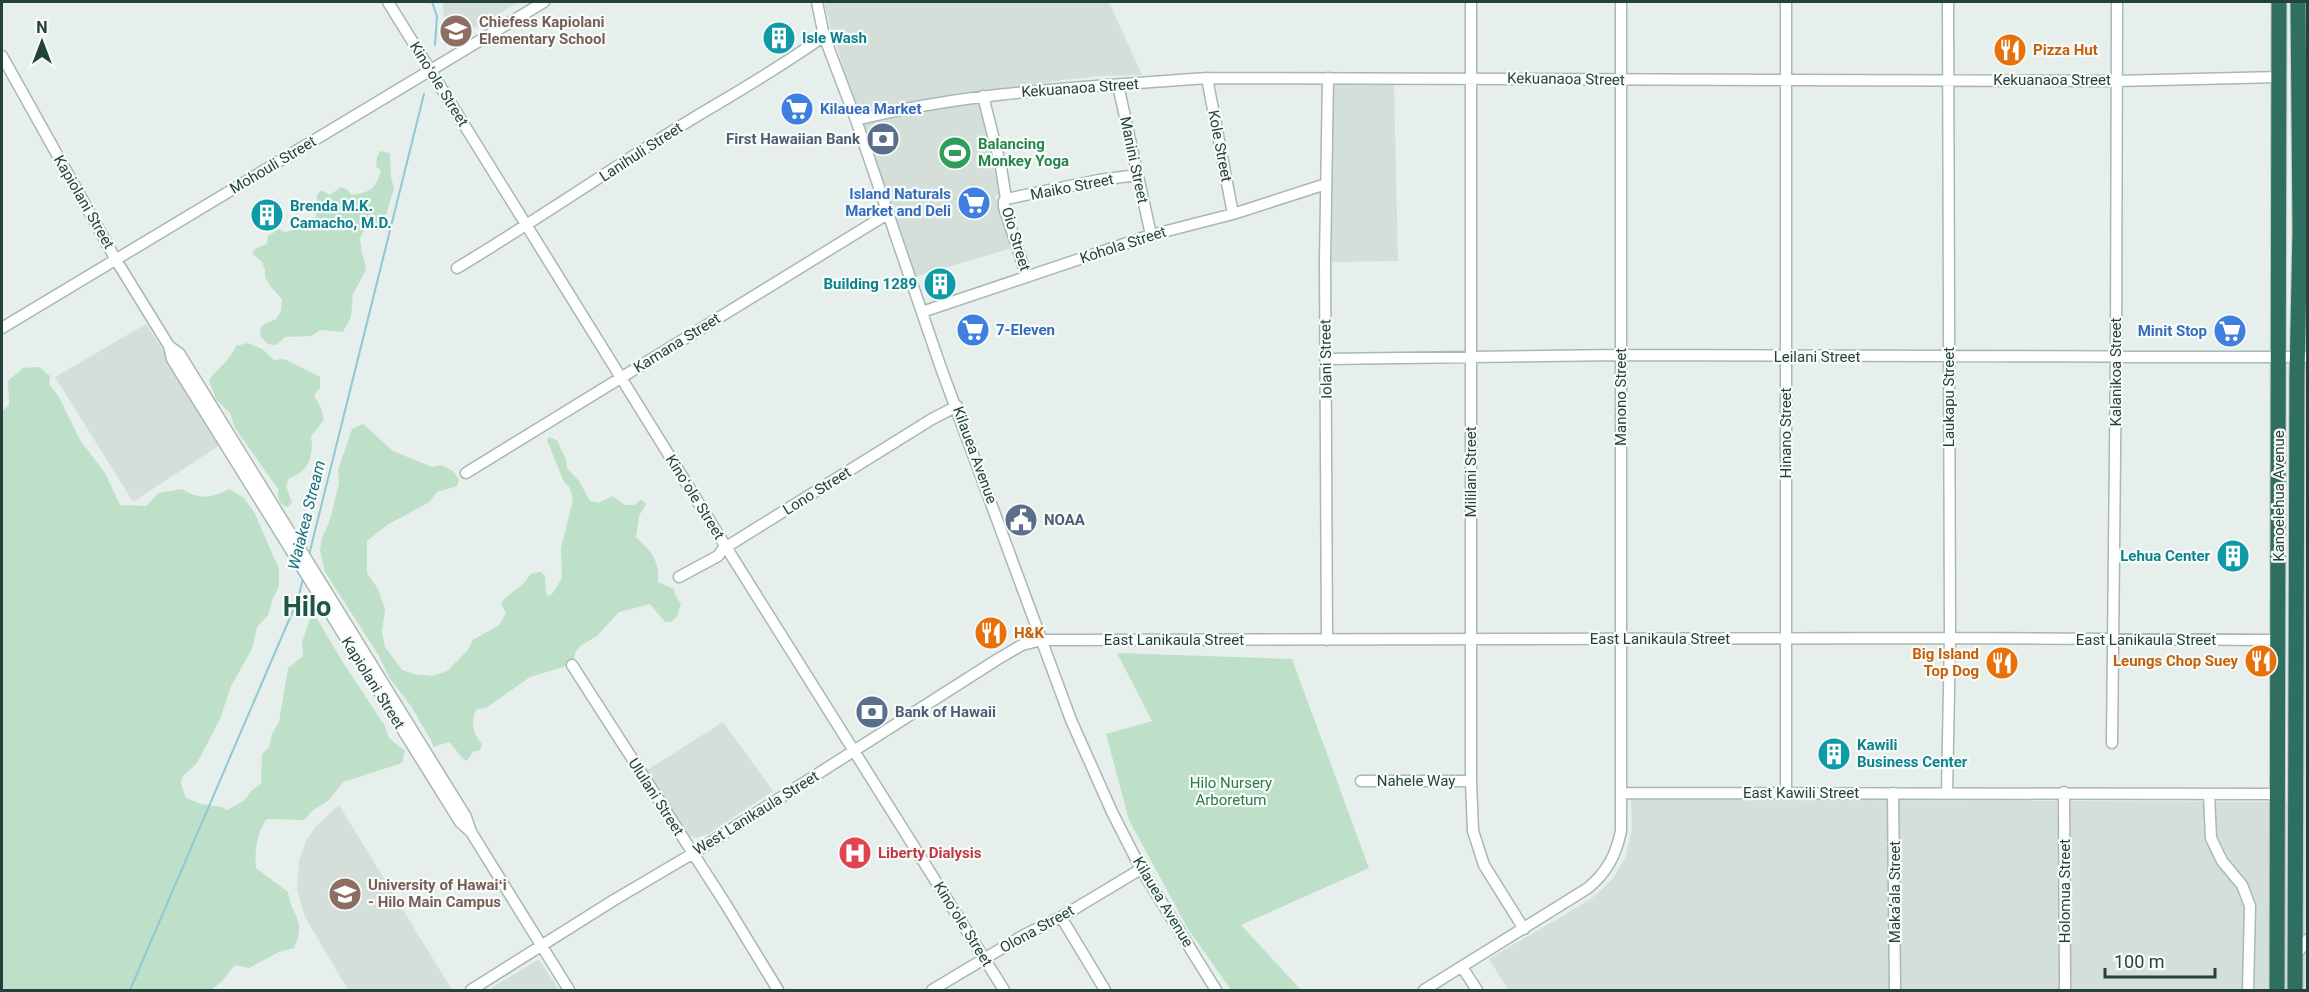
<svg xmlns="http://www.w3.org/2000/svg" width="2309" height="992" viewBox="0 0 2309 992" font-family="Roboto,sans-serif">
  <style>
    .built { fill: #d4dfda }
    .green { fill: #bfe0c8 }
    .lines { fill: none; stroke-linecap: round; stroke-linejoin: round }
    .stream { stroke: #8ec9d4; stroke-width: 2 }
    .minor-casing { stroke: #a8b8b2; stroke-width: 13 }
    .highway-casing { stroke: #c2cac8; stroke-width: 17 }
    .minor { stroke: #fff; stroke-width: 10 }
    .highway { stroke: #2f6f62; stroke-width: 15 }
    .labels { text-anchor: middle; stroke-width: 4.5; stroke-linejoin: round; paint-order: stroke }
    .education-label { font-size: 15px; font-weight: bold; fill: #785e54; stroke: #f7fbf9; text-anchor: start }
    .culture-label { font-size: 15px; font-weight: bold; fill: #0d838f; stroke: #f7fbf9; text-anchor: start }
    .food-label { font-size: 15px; font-weight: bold; fill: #c56008; stroke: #f7fbf9; text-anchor: start }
    .street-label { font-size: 15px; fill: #24423a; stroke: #f7fbf9 }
    .shop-label { font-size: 15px; font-weight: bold; fill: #366cbe; stroke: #f7fbf9; text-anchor: start }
    .service-label { font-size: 15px; font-weight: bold; fill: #4e5e75; stroke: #f7fbf9; text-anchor: start }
    .leisure-label { font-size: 15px; font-weight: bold; fill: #27864d; stroke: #f7fbf9; text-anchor: start }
    .park-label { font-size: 15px; fill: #2d7a4b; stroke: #f7fbf9 }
    .health-label { font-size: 15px; font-weight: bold; fill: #be3a42; stroke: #f7fbf9; text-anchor: start }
    .water-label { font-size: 16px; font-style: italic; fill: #1c6f80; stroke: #f7fbf9 }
    .town-label { font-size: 27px; font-weight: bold; fill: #1f5548; stroke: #f7fbf9 }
  </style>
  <rect width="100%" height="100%" fill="#e6efeb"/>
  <path class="built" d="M 443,2 L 519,2 L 444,46 Z
    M 824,2 L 1109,2 L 1142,75 L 1100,76 L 1064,80 L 858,112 L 831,30 Z
    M 1332,85 L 1394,85 L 1398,261 L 1332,262 Z
    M 980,100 L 1006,192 L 995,196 L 1012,248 L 915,277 L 860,123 L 888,115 Z
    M 2304,287 L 2307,287 L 2307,990 L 1508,990 L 1489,959 L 1591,899 L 1612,880 L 1626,856 L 1632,828 L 1631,799 L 2299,802 Z
    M 146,324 L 223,443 L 133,502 L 55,377 Z
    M 723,722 L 773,791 L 708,834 L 695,838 L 685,834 L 644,772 Z
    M 339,805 L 375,864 L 452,990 L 348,990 L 305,917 L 297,889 L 299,860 L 306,841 L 317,825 Z
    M 539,959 L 559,990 L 488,990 Z"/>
  <path class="green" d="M 380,151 L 390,153 L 391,177 L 394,188 L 384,222 L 366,227 L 360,238 L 362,254 L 366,267 L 365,272 L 353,294 L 351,317 L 343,332 L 320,330 L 311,336 L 285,337 L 276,345 L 268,344 L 261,337 L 260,329 L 264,324 L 276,319 L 281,311 L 282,299 L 270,286 L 265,277 L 265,270 L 262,262 L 252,253 L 256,248 L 267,244 L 268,236 L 279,229 L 285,232 L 293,230 L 299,222 L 316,217 L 317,195 L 321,190 L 330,195 L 341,187 L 348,190 L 351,195 C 369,193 376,189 381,170 L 376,167 L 377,157 Z
    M 248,343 L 262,349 L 274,360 L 284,359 L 320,377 L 320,388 L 314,395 L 321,408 L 324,420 L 311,436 C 314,456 309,472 289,478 L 286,486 L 292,502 L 288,507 C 279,505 277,498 278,489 L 235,428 L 230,413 L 216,399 L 209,380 C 218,367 230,361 236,346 Z
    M 39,367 L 50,376 L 49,384 L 59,397 L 80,440 L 105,473 L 120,505 L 146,506 L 159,493 L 182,489 C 199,500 211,498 229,489 L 244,498 L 255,514 L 279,569 L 279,586 L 273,598 L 268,615 L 257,627 L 252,649 L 231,686 L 220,719 L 197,763 L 182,777 L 181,784 L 186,798 L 201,804 L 222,807 L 227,810 L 245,800 L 251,791 L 261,784 L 262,754 L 269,747 L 272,734 L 279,722 L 288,668 L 303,656 L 302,642 L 310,619 L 317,619 L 344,664 L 385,726 L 389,738 L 405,751 L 402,763 L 343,782 L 328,801 L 313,810 L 304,820 L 267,819 C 257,831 254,853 256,868 L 288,892 C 292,918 307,919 294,948 L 279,952 L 249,968 L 235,965 L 222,981 L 211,990 L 2,990 L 2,411 L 9,405 L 8,381 L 23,368 Z
    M 363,424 L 393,451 L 432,467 L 442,465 L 453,471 L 459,480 L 457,486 L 437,492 L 428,503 L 387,525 L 367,541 L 367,573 L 378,589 L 385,609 L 382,632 L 385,647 L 402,670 L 414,674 L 432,676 L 447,671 L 468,650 L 473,640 L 499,625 L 506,613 L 501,603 C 510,591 524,588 530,574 L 541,572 L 545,576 L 546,594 L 549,596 L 552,594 L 562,578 L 561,548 L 573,500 L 570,488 L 564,482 L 547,440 L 549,437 L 558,441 C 560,451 568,458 567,468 L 579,481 L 590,501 L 598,503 L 613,496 L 625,505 L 634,505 L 641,499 L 646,504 L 639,516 L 636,537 C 651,551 660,561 658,582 L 674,589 L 675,595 L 681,604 C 677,614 678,622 665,622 L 650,604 L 619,612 L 597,636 L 580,646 L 575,653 L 574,659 L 566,666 L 530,677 L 486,708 L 476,709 C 471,722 472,733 482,744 L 480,750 L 473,752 L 467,761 C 459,757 456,748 449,742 L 433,747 L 432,742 L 411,706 L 390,679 L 379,656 L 325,572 L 320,550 L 322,538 L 330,520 L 339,483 L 338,470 L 352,429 Z
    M 1117,653 L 1292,659 L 1369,868 L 1241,925 L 1301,990 L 1231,990 L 1188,929 L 1129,820 L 1106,734 L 1152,721 Z"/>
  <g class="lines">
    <path class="stream" d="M 432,2 L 437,16 L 435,45
      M 309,555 L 424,94
      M 130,990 L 298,599 L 303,578"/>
    <g class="minor-casing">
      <path id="minor" d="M 388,2 L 726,547 L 1004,990
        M 817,2 L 824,36 L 856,120 L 941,368 L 1071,720 L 1112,812 L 1141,869 L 1216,990
        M 1471,2 L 1471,781 L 1473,831 L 1484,865 L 1524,929
        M 2,56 L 116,260 L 169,346 L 172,359 L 460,822 L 471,832
        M 1207,78 L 1233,214
        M 1118,85 L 1151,235
        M 983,96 L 1001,167 L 1006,199 L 1004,201 L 1004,207 L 1027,277
        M 856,120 C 971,91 1089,87 1207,78 L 2116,81 L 2279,77
        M 1006,199 L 1099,180 L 1137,175
        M 457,268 C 537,220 613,167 692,119 C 737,92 781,67 824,36
        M 922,312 L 1151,235 L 1233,214 L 1326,184
        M 2,328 L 544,2
        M 169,346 L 179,353 L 466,817 L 471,832 L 569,990
        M 1327,359 L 1621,355 L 2308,357
        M 466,473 L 889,213
        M 679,577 L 718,556 L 723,549 L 932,419 L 957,406
        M 1327,640 L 1325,261 L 1328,78
        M 572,665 L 725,903 L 778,990
        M 2112,743 L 2116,357 L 2117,2
        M 1361,781 L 1471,781
        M 2064,792 L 2065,990
        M 1623,793 L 2278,794
        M 1786,793 L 1786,2
        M 1893,793 L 1895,990
        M 1947,793 L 1950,638 L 1948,2
        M 2209,794 L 2211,838 L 2222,861 L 2242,885 L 2250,906 L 2248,990
        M 1061,917 L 1105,990
        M 2296,955 L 2308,939
        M 1462,967 L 1477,990
        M 471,990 L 614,900 L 692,854 L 998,659 L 1022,645 L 1042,640 L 1950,638 L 2278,640
        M 932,990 L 1024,935 L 1061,917 L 1141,869
        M 1424,990 L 1588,888 C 1607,872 1616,855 1621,831 L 1621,2"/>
    </g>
    <g class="highway-casing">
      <path id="highway" d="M 2277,990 L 2279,2
        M 2295,990 L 2297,375 L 2300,230 L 2298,2"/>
    </g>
    <use href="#minor" class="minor"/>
    <use href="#highway" class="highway"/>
  </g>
  <defs>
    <g id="school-disc" transform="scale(1.725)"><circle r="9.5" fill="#8d6e63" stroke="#f7fbf9"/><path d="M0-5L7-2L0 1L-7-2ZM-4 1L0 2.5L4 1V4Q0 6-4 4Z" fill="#fff"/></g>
    <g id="building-disc" transform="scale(1.725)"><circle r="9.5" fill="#0f9aa8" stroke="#f7fbf9"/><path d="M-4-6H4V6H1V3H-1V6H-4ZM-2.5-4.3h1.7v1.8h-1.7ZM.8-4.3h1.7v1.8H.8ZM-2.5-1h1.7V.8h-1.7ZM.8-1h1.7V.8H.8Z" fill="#fff"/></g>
    <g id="restaurant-disc" transform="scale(1.725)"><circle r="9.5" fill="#e8710a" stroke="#f7fbf9"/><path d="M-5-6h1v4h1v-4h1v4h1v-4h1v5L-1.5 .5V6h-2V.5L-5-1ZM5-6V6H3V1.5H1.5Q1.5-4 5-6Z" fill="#fff"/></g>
    <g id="supermarket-disc" transform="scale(1.725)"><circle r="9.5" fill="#3f7fe0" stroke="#f7fbf9"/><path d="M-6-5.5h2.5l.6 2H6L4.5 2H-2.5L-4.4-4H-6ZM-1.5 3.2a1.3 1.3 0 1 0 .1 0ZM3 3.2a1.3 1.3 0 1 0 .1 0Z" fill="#fff"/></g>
    <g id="bank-disc" transform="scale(1.725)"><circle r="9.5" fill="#5c6f8a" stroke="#f7fbf9"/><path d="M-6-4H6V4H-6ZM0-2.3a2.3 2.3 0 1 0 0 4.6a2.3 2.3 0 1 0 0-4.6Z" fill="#fff"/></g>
    <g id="stadium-disc" transform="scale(1.725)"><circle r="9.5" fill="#2e9e5b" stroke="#f7fbf9"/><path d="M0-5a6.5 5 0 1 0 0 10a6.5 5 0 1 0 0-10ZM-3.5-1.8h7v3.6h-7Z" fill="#fff"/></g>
    <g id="civic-disc" transform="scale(1.725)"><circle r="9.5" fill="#5c6f8a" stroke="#f7fbf9"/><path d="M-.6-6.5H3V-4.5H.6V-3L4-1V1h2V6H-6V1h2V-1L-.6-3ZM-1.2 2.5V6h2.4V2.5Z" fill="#fff"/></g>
    <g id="hospital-disc" transform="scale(1.725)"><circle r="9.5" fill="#e0444e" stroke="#f7fbf9"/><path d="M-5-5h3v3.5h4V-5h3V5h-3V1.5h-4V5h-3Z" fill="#fff"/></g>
    <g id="university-disc" transform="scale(1.725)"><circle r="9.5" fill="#8d6e63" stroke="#f7fbf9"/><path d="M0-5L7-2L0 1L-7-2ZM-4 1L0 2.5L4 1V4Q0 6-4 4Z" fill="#fff"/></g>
  </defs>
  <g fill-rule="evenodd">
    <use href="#school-disc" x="456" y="31"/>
    <use href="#building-disc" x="779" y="38"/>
    <use href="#restaurant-disc" x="2010" y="50"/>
    <use href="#supermarket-disc" x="797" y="109"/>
    <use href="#bank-disc" x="883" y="139"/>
    <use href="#stadium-disc" x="955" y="153"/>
    <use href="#supermarket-disc" x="974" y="203"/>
    <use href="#building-disc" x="267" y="215"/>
    <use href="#building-disc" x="940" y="284"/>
    <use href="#supermarket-disc" x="973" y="330"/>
    <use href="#supermarket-disc" x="2230" y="331"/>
    <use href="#civic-disc" x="1021" y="520"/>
    <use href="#building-disc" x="2233" y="556"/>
    <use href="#restaurant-disc" x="991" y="633"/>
    <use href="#restaurant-disc" x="2261" y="661"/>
    <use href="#restaurant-disc" x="2002" y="663"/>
    <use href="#bank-disc" x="872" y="712"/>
    <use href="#building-disc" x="1834" y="754"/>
    <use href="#hospital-disc" x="855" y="853"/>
    <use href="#university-disc" x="345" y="894"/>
  </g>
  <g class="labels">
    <g class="education-label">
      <text x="479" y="27">Chiefess Kapiolani<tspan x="479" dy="17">Elementary School</tspan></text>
      <text x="368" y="890">University of Hawaiʻi<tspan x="368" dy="17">- Hilo Main Campus</tspan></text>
    </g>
    <g class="culture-label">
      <text x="802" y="43">Isle Wash</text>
      <text x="290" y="211">Brenda M.K.<tspan x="290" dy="17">Camacho, M.D.</tspan></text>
      <text x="917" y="289" text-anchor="end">Building 1289</text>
      <text x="2210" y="561" text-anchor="end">Lehua Center</text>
      <text x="1857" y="750">Kawili<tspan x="1857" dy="17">Business Center</tspan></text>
    </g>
    <g class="food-label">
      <text x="2033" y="55">Pizza Hut</text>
      <text x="1014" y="638">H&amp;K</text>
      <text x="1979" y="659" text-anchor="end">Big Island<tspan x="1979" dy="17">Top Dog</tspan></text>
      <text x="2238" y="666" text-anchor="end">Leungs Chop Suey</text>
    </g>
    <g class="street-label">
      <text transform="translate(1566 79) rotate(1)" y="5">Kekuanaoa Street</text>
      <text x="2052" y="85">Kekuanaoa Street</text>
      <text transform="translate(439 84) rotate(58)" y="5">Kinoʻole Street</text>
      <text transform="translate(1080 88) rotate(-4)" y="5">Kekuanaoa Street</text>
      <text transform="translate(1220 146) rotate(79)" y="5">Kole Street</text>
      <text transform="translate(641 152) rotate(-33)" y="5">Lanihuli Street</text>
      <text transform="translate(1134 160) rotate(78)" y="5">Manini Street</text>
      <text transform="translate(273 165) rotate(-31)" y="5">Mohouli Street</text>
      <text transform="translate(1072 187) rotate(-11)" y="5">Maiko Street</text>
      <text transform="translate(84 202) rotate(60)" y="5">Kapiolani Street</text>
      <text transform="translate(1016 239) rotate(73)" y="5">Oio Street</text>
      <text transform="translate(1123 245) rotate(-18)" y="5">Kohola Street</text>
      <text transform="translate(677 343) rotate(-32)" y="5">Kamana Street</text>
      <text x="1817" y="362">Leilani Street</text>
      <text transform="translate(1326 359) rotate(-91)" y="5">Iolani Street</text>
      <text transform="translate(2116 372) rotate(-90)" y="5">Kalanikoa Street</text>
      <text transform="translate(1621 397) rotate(-90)" y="5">Manono Street</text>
      <text transform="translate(1949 397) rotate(-90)" y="5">Laukapu Street</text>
      <text transform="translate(1786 433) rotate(-90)" y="5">Hinano Street</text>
      <text transform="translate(975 455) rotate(70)" y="5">Kilauea Avenue</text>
      <text transform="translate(1471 472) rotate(-90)" y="5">Mililani Street</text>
      <text transform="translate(817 491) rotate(-32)" y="5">Lono Street</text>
      <text transform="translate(2279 496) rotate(-90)" y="5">Kanoelehua Avenue</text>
      <text transform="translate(695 497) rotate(58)" y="5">Kinoʻole Street</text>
      <text x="1660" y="644">East Lanikaula Street</text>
      <text x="1174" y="645">East Lanikaula Street</text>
      <text x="2146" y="645">East Lanikaula Street</text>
      <text transform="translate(373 683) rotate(58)" y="5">Kapiolani Street</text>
      <text x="1416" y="786">Nahele Way</text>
      <text x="1801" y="798">East Kawili Street</text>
      <text transform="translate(656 797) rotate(57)" y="5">Ululani Street</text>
      <text transform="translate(756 813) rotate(-32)" y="5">West Lanikaula Street</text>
      <text transform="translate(2065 891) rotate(-90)" y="5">Holomua Street</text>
      <text transform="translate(1895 892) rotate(-90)" y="5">Maka‘ala Street</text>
      <text transform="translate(1163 902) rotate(59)" y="5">Kilauea Avenue</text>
      <text transform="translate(963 924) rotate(58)" y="5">Kinoʻole Street</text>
      <text transform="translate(1037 929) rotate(-29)" y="5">Olona Street</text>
    </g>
    <g class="shop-label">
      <text x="820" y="114">Kilauea Market</text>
      <text x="951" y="199" text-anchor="end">Island Naturals<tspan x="951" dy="17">Market and Deli</tspan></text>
      <text x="996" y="335">7-Eleven</text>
      <text x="2207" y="336" text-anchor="end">Minit Stop</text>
    </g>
    <g class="service-label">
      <text x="860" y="144" text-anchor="end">First Hawaiian Bank</text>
      <text x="1044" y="525">NOAA</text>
      <text x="895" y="717">Bank of Hawaii</text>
    </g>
    <g class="leisure-label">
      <text x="978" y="149">Balancing<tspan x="978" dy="17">Monkey Yoga</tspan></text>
    </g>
    <g class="park-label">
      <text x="1231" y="788">Hilo Nursery<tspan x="1231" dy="17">Arboretum</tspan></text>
    </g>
    <g class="health-label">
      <text x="878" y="858">Liberty Dialysis</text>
    </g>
    <g class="water-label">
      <text transform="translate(306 515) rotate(-76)" y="6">Waiakea Stream</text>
    </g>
    <g class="town-label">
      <text x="307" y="616">Hilo</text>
    </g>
  </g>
  <rect width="2309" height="992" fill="none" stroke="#24423a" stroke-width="6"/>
  <g transform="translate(42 42)" stroke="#f7fbf9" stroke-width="4.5" paint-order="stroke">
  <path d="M0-4.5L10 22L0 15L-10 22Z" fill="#24423a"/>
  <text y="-9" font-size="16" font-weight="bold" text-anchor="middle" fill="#24423a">N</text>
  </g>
  <path d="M2105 968v9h110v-9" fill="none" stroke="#24423a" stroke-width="3"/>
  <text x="2114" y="968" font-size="18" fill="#24423a" stroke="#f7fbf9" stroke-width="4.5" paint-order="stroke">100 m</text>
</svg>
